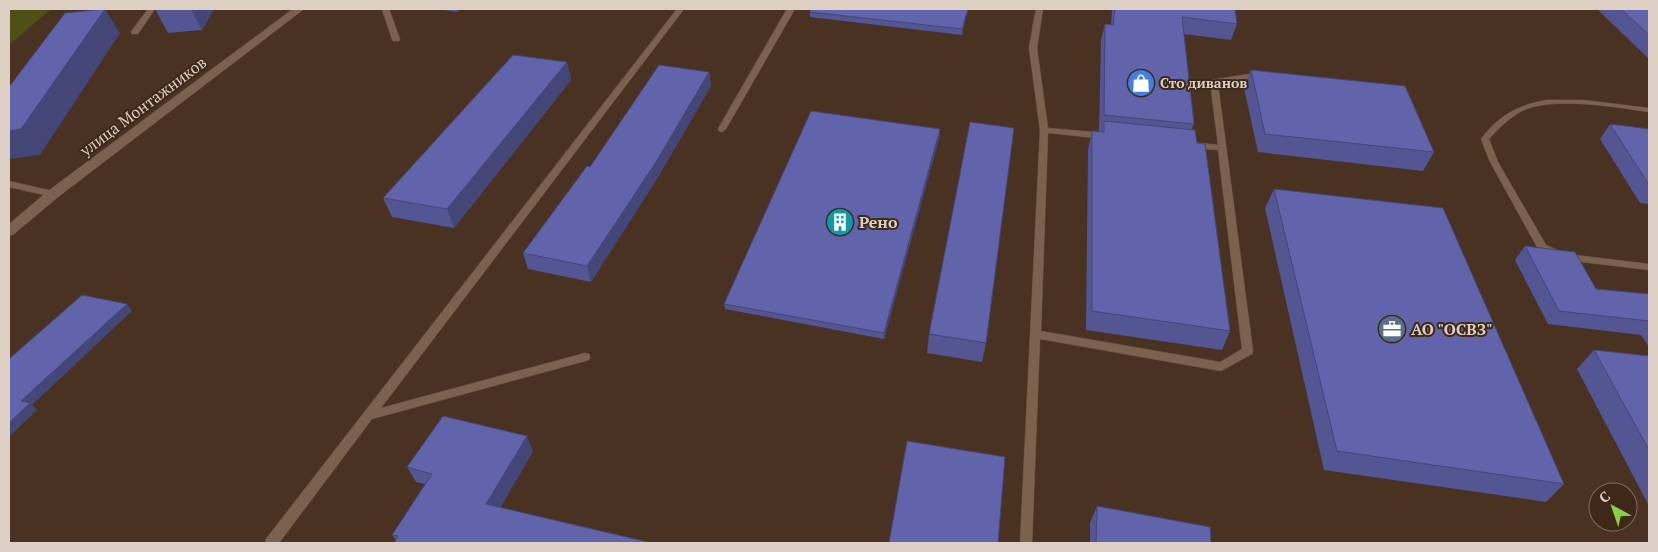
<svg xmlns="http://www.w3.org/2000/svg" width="1658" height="552" viewBox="0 0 1658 552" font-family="'PT Serif',serif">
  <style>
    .green { fill: #4e5015 }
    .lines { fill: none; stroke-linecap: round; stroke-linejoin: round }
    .lane-casing { stroke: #635041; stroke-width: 1 }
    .secondary-casing { stroke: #635041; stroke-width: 1 }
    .lane { fill: #7b624f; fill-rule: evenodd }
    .secondary { fill: #7b624f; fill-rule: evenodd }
    .wall { fill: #535692 }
    .shaded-wall { fill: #444677 }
    .building { fill: #6164aa; stroke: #444677 }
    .labels { text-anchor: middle; stroke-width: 4; stroke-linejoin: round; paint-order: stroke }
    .far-poi-label { font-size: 14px; font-weight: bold; fill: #decfc5; stroke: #3e2817; text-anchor: start }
    .street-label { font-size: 16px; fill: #decfc5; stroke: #3e2817 }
    .poi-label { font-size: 16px; font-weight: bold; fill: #decfc5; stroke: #3e2817; text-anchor: start }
  </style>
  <rect width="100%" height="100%" fill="#493221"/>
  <path class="green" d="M 9,9 L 51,9 L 9,45 Z"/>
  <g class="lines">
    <g class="lane-casing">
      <path id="lane" d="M 148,9 L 155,9 L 138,34 L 132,34 L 131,32 Z
        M 382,9 L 389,9 L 400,39 L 399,41 L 393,41 L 392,39 Z
        M 677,9 L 684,9 L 381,408 L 585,353 L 589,354 L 590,357 L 589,360 L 372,419 L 279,543 L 265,543 L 266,539 Z
        M 787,9 L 795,9 L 726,129 L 722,132 L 719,131 L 718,129 Z
        M 1036,9 L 1043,9 L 1037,48 L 1048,128 L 1105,133 L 1109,136 L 1105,139 L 1048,133 L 1041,331 L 1220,362 L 1242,349 L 1218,150 L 1192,148 L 1188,145 L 1192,142 L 1218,145 L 1210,82 L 1211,80 L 1255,73 L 1259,75 L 1258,77 L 1218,84 L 1253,351 L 1252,354 L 1221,371 L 1040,339 L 1032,543 L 1020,543 L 1040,130 L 1029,48 Z
        M 1547,100 L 1583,100 L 1649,108 L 1649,112 C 1615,107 1552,96 1522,111 C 1509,118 1498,129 1489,139 L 1498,162 L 1546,245 L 1567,254 L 1649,264 L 1649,270 L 1565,260 L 1539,249 L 1537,247 L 1490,162 L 1481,139 C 1499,115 1518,105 1547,100 Z
        M 9,181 L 53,191 L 58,194 L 53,197 L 9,187 Z"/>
    </g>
    <g class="secondary-casing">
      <path id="secondary" d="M 293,9 L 304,9 L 58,197 L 14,234 L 9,236 L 9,224 L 48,191 Z"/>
    </g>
    <use href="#lane" class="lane"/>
    <use href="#secondary" class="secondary"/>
  </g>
  <path class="wall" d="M 155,9 L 214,9 L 202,30 L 168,33 Z
    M 437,9 L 460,9 L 457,12 Z
    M 968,9 L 962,35 L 810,17 L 810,12 Z
    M 1112,9 L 1235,9 L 1237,24 L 1231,40 L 1184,34 L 1194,124 L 1191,130 L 1197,143 L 1230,331 L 1222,350 L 1086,330 L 1088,150 L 1092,131 L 1101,131 L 1099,131 L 1101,40 L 1105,24 L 1111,25 Z
    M 1597,9 L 1649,9 L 1649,59 Z
    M 567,62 L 571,80 L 454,228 L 392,217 L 383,198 Z
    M 1251,70 L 1434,152 L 1423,171 L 1258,152 L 1244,88 Z
    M 709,72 L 711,86 L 658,177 L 591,282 L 528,269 L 523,253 L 590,167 Z
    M 1610,124 L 1649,129 L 1649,204 L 1640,203 L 1600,139 Z
    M 940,135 L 884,339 L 725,309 L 724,304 Z
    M 1274,189 L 1564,484 L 1546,502 L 1324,470 L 1265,208 Z
    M 1525,246 L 1596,289 L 1649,294 L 1649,347 L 1641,335 L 1548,324 L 1515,260 Z
    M 929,334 L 986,343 L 982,362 L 927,353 Z
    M 1594,350 L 1649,356 L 1649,506 L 1577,369 Z
    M 533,451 L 500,508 L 396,540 L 392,535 L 425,484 L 416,482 L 407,467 Z
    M 1097,506 L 1211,543 L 1090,543 L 1090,523 Z"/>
  <path class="shaded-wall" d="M 105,9 L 120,33 L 40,155 L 9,159 L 9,131 Z
    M 191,9 L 214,9 L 202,30 Z
    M 968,9 L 962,35 L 962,29 Z
    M 567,62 L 571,80 L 454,228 L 447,209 Z
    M 709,72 L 711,86 L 658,177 L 591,282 L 587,266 Z
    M 940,129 L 940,135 L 884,339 L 884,333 Z
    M 127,304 L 132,311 L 32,405 L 37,410 L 9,437 L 9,423 L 21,401 Z
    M 527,436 L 533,451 L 493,519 L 486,504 Z"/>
  <path class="building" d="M 105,9 L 21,129 L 9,131 L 9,87 L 65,13 Z
    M 811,9 L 968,9 L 962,29 L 810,12 Z
    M 1115,9 L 1235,9 L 1237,24 L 1182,17 L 1194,124 L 1104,115 L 1105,24 L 1113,25 Z
    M 1621,9 L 1649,9 L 1649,35 Z
    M 513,55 L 567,62 L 447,209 L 383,198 Z
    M 659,65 L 709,72 L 656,162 L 587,266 L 523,253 L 587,166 L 590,167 Z
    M 1251,70 L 1405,86 L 1434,152 L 1265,134 Z
    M 811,111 L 940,129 L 884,333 L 724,304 Z
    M 1104,121 L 1195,130 L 1197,143 L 1205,144 L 1230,331 L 1092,311 L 1092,131 L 1104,132 Z
    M 970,122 L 1014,128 L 986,343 L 929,334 Z
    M 1610,124 L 1649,129 L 1649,185 Z
    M 1274,189 L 1443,208 L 1564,484 L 1337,451 Z
    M 1525,246 L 1575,252 L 1596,289 L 1649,294 L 1649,321 L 1559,311 Z
    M 82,295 L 127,304 L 21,401 L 30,403 L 9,423 L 9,359 Z
    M 1594,350 L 1649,356 L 1649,450 Z
    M 443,416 L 527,436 L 486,504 L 652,543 L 394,543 L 398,536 L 392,535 L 432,474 L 407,467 Z
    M 907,441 L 1005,457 L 998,543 L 889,543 Z
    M 1097,506 L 1210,527 L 1211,543 L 1096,543 Z"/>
  <defs>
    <g id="shop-disc" transform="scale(1.4375)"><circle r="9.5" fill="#3f7fe0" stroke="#3e2817"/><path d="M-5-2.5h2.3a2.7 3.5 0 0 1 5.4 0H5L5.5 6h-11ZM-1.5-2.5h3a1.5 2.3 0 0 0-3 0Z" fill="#fff"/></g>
    <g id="building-disc" transform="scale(1.4375)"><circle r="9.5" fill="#0f9aa8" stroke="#3e2817"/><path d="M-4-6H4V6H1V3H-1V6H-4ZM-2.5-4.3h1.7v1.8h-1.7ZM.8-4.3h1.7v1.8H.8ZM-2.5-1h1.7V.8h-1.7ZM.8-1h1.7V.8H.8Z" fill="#fff"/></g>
    <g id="office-disc" transform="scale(1.4375)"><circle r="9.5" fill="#5c6f8a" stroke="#3e2817"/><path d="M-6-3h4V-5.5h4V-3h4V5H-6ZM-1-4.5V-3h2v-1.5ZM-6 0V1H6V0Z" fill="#fff"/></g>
  </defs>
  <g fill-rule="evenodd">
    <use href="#shop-disc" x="1141" y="83"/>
    <use href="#building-disc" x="840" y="222"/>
    <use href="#office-disc" x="1392" y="329"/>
  </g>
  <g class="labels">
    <g class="far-poi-label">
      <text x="1160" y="88">Сто диванов</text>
    </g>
    <g class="street-label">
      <text transform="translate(143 106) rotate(-37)" y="6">улица Монтажников</text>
    </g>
    <g class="poi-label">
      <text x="859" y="228">Рено</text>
      <text x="1411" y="335">АО "ОСВЗ"</text>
    </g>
  </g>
  <rect width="1658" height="552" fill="none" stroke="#decfc5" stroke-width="20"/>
  <g transform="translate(1613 507) rotate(320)"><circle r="24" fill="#3e2817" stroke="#7e6b5d"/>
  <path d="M0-4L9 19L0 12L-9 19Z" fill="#87cf4a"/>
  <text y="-8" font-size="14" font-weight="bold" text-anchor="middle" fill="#decfc5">С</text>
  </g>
</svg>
